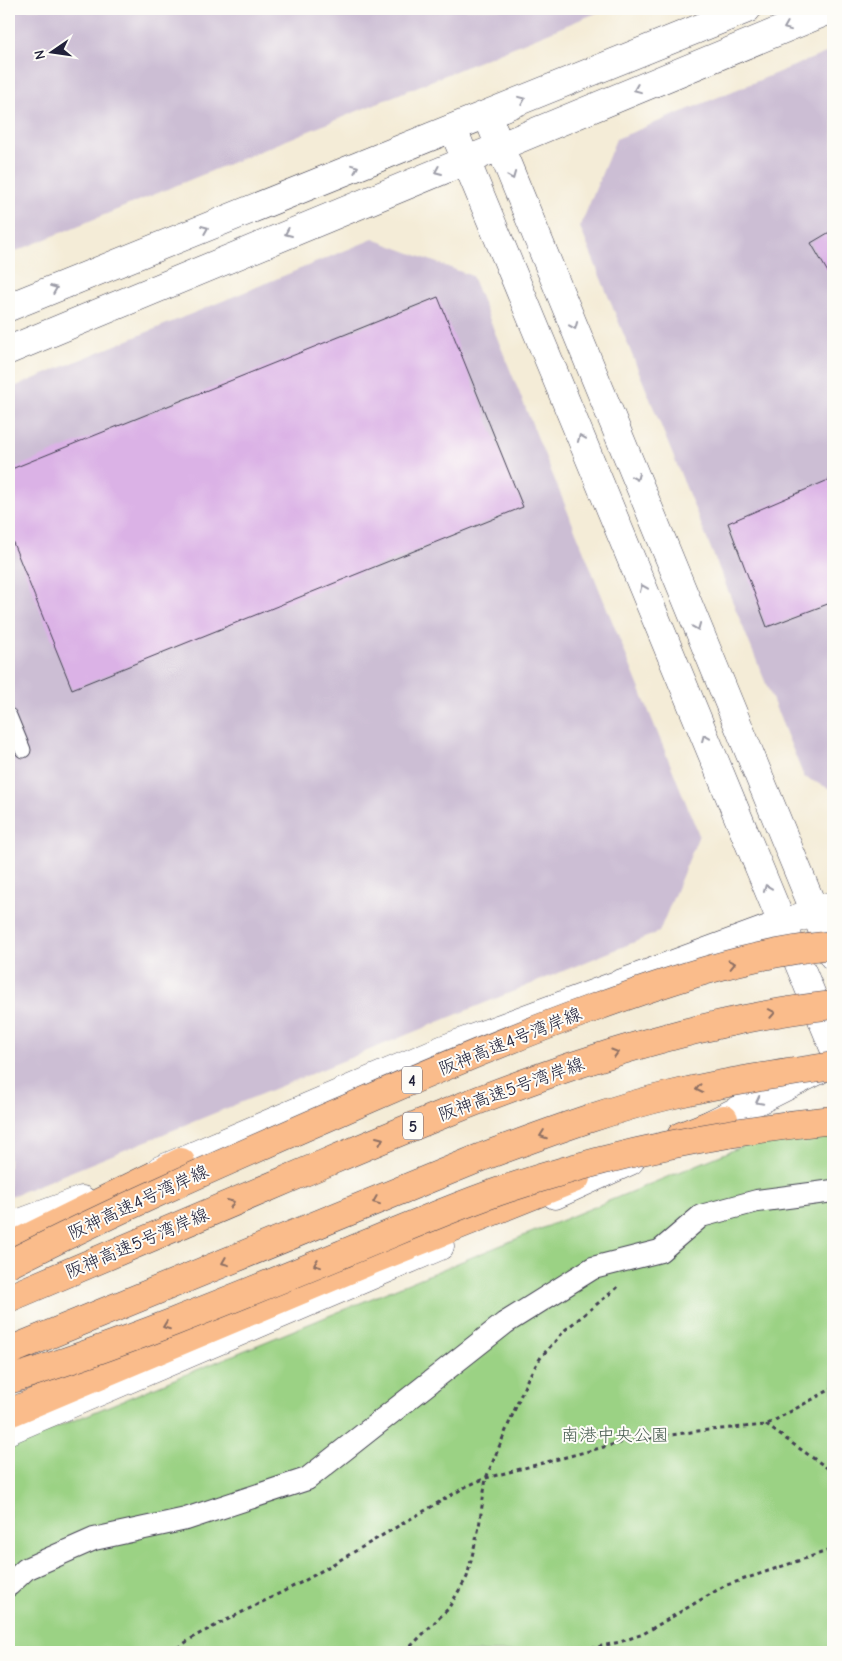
<svg xmlns="http://www.w3.org/2000/svg" width="842" height="1661" viewBox="0 0 842 1661" font-family="'Comic Neue','Klee One',sans-serif">
  <style>
    .industrial { fill: #ccbed4 }
    .green { fill: #9bd284; stroke: #5e7a60 }
    .building { fill: #dbb2e6 }
    .lines { fill: none; stroke-linecap: round; stroke-linejoin: round }
    .service-casing { stroke: #424052; stroke-width: 17 }
    .pedestrian-casing { stroke: #424052; stroke-width: 24 }
    .minor-casing { stroke: #424052; stroke-width: 29 }
    .tertiary-casing { stroke: #424052; stroke-width: 29 }
    .motorway-casing { stroke: #424052; stroke-width: 29 }
    .path { stroke: #424052; stroke-width: 3; stroke-dasharray: 4 4; stroke-linecap: butt }
    .service { stroke: #fff; stroke-width: 15 }
    .pedestrian { stroke: #fff; stroke-width: 22 }
    .minor { stroke: #fff; stroke-width: 28 }
    .tertiary { stroke: #fff; stroke-width: 28 }
    .motorway { stroke: #fabc8b; stroke-width: 28 }
    .motorway-bridge-casing { stroke: #424052; stroke-width: 29; stroke-linecap: butt }
    .motorway-bridge { stroke: #fabc8b; stroke-width: 28 }
    .oneway { stroke: #9c9ca7 }
    .oneway2 { stroke: #8e6f63 }
    .labels { text-anchor: middle; stroke-width: 4; stroke-linejoin: round; paint-order: stroke }
    .shield { fill: #fdfcf7; stroke: #646373; stroke-width: 1 }
    .shield-label { font-size: 16px; font-weight: bold; fill: #22223b }
    .street-label { font-size: 18px; fill: #22223b; stroke: #fdfcf7 }
    .park-label { font-size: 18px; fill: #4c6055; stroke: #fdfcf7 }
  </style>
  <rect width="100%" height="100%" fill="#fdfcf7"/>
  <filter id="ink" filterUnits="userSpaceOnUse"><feTurbulence type="fractalNoise" baseFrequency=".02" numOctaves="2"/><feDisplacementMap in="SourceGraphic" scale="10" xChannelSelector="R" yChannelSelector="G"/><feConvolveMatrix kernelMatrix="1 2 1 2 8 2 1 2 1" color-interpolation-filters="sRGB"/></filter>
  <filter id="wash" filterUnits="userSpaceOnUse"><feTurbulence type="fractalNoise" baseFrequency=".0096" numOctaves="4" result="noise"/><feDisplacementMap in="SourceGraphic" scale="20" xChannelSelector="R" yChannelSelector="G"/><feGaussianBlur stdDeviation="1.12" result="paint"/><feColorMatrix in="noise" values="0 0 0 0 0 0 0 0 0 0 0 0 0 0 0 0 0 1.4 0 .05"/><feComposite in="paint" operator="in"/></filter>
  <g filter="url(#wash)">
    <rect width="100%" height="100%" fill="#f4ecd7"/>
    <path class="industrial" d="M 9,9 L 606,9 L 9,254 Z
      M 833,50 L 833,790 L 804,777 L 580,227 L 616,139 Z
      M 373,239 L 472,276 L 699,835 L 659,932 L 9,1197 L 9,389 Z"/>
    <path class="green" d="M 833,1109 L 833,1652 L 9,1652 L 9,1447 Z"/>
    <g id="blocks">
      <path class="building" d="M 833,230 L 833,281 L 811,243 Z
        M 438,297 L 523,507 L 72,689 L 9,533 L 9,470 Z
        M 833,478 L 833,602 L 767,627 L 728,523 Z"/>
    </g>
  </g>
  <g filter="url(#ink)">
    <use href="#blocks" fill-opacity="0" stroke="#424052" stroke-width="1"/>
    <g class="lines">
      <g class="service-casing">
        <path id="service" d="M 9,716 L 23,750"/>
      </g>
      <g class="pedestrian-casing">
        <path id="pedestrian" d="M 9,1585 L 26,1569 L 94,1539 L 186,1519 L 307,1479 L 505,1323 L 593,1268 L 660,1251 L 701,1216 L 757,1201 L 833,1191"/>
      </g>
      <g class="minor-casing">
        <path id="minor" d="M 703,1128 L 819,1070
          M 555,1195 L 630,1161
          M 9,1430 L 440,1246"/>
      </g>
      <g class="tertiary-casing">
        <path id="tertiary" d="M 487,115 L 833,956
          M 453,129 L 833,1046
          M 9,307 L 747,9
          M 9,350 L 832,9
          M 160,1170 L 444,1049 L 833,905
          M 9,1227 L 82,1200"/>
      </g>
      <g class="motorway-casing">
        <path id="motorway" d="M 681,1136 L 724,1119
          M 9,1247 L 181,1162
          M 9,1413 L 367,1262 L 576,1178"/>
      </g>
      <path class="path" d="M 766,1425 L 833,1472
        M 171,1652 L 197,1635 L 304,1581 L 467,1486 L 486,1478 L 623,1442 L 698,1431 L 766,1425 L 833,1388
        M 405,1652 L 448,1609 L 467,1577 L 479,1527 L 486,1478 L 528,1378 L 541,1357 L 565,1330 L 618,1287
        M 575,1652 L 620,1642 L 643,1634 L 724,1586 L 833,1549"/>
      <use href="#service" class="service"/>
      <use href="#pedestrian" class="pedestrian"/>
      <use href="#minor" class="minor"/>
      <use href="#tertiary" class="tertiary"/>
      <use href="#motorway" class="motorway"/>
      <g class="motorway-bridge-casing">
        <path id="motorway-bridge" d="M 9,1264 C 127,1204 248,1152 369,1099 C 442,1067 514,1037 588,1010 C 667,981 749,953 833,945
          M 9,1298 C 113,1253 217,1209 321,1165 C 486,1095 654,1025 833,1005
          M 9,1351 L 482,1157 C 545,1134 607,1110 671,1095 C 725,1082 779,1074 833,1066
          M 9,1380 C 124,1344 235,1298 347,1252 C 401,1230 454,1206 509,1188 C 613,1153 724,1131 833,1120"/>
      </g>
      <use href="#motorway-bridge" class="motorway-bridge"/>
    </g>
    <defs><path id="oneway-chevron" d="M-2-3.5L2.5 0L-2 3.5" fill="none" stroke-width="1.6" stroke-linecap="round" stroke-linejoin="round" transform="scale(1.25)"/></defs>
    <g class="oneway">
      <use href="#oneway-chevron" transform="translate(787 27) rotate(158)"/>
      <use href="#oneway-chevron" transform="translate(637 89) rotate(158)"/>
      <use href="#oneway-chevron" transform="translate(522 100) rotate(-22)"/>
      <use href="#oneway-chevron" transform="translate(355 168) rotate(-22)"/>
      <use href="#oneway-chevron" transform="translate(438 171) rotate(157)"/>
      <use href="#oneway-chevron" transform="translate(512 176) rotate(68)"/>
      <use href="#oneway-chevron" transform="translate(205 229) rotate(-22)"/>
      <use href="#oneway-chevron" transform="translate(288 233) rotate(157)"/>
      <use href="#oneway-chevron" transform="translate(54 289) rotate(-22)"/>
      <use href="#oneway-chevron" transform="translate(574 326) rotate(68)"/>
      <use href="#oneway-chevron" transform="translate(581 438) rotate(-112)"/>
      <use href="#oneway-chevron" transform="translate(636 477) rotate(68)"/>
      <use href="#oneway-chevron" transform="translate(643 588) rotate(-112)"/>
      <use href="#oneway-chevron" transform="translate(697 627) rotate(68)"/>
      <use href="#oneway-chevron" transform="translate(705 738) rotate(-112)"/>
      <use href="#oneway-chevron" transform="translate(767 888) rotate(-112)"/>
      <use href="#oneway-chevron" transform="translate(759 1101) rotate(153)"/>
    </g>
    <g class="oneway2">
      <use href="#oneway-chevron" transform="translate(732 964) rotate(-13)"/>
      <use href="#oneway-chevron" transform="translate(772 1013) rotate(-11)"/>
      <use href="#oneway-chevron" transform="translate(615 1053) rotate(-17)"/>
      <use href="#oneway-chevron" transform="translate(699 1089) rotate(168)"/>
      <use href="#oneway-chevron" transform="translate(543 1135) rotate(160)"/>
      <use href="#oneway-chevron" transform="translate(380 1140) rotate(-23)"/>
      <use href="#oneway-chevron" transform="translate(376 1201) rotate(158)"/>
      <use href="#oneway-chevron" transform="translate(231 1203) rotate(-23)"/>
      <use href="#oneway-chevron" transform="translate(225 1262) rotate(158)"/>
      <use href="#oneway-chevron" transform="translate(317 1264) rotate(158)"/>
      <use href="#oneway-chevron" transform="translate(166 1326) rotate(159)"/>
    </g>
  </g>
  <g class="labels">
    <g class="shield">
      <rect x="402" y="1066.5" width="20" height="27" rx="4"/>
      <rect x="403" y="1112.5" width="20" height="27" rx="4"/>
    </g>
    <g class="shield-label">
      <text x="412" y="1086">4</text>
      <text x="413" y="1132">5</text>
    </g>
    <g class="street-label">
      <text transform="translate(510 1041) rotate(-22)" y="6">阪神高速4号湾岸線</text>
      <text transform="translate(511 1089) rotate(-20)" y="6">阪神高速5号湾岸線</text>
      <text transform="translate(138 1202) rotate(-25)" y="6">阪神高速4号湾岸線</text>
      <text transform="translate(137 1243) rotate(-23)" y="6">阪神高速5号湾岸線</text>
    </g>
    <g class="park-label">
      <text x="615" y="1441">南港中央公園</text>
    </g>
  </g>
  <rect width="842" height="1661" fill="none" stroke="#fdfcf7" stroke-width="30"/>
  <g transform="translate(52 52) rotate(257)" stroke="#fdfcf7" stroke-width="4" paint-order="stroke">
  <path d="M0-4L9 19L0 12L-9 19Z" fill="#22223b"/>
  <text y="-8" font-size="14" font-weight="bold" text-anchor="middle" fill="#22223b">N</text>
  </g>
</svg>
